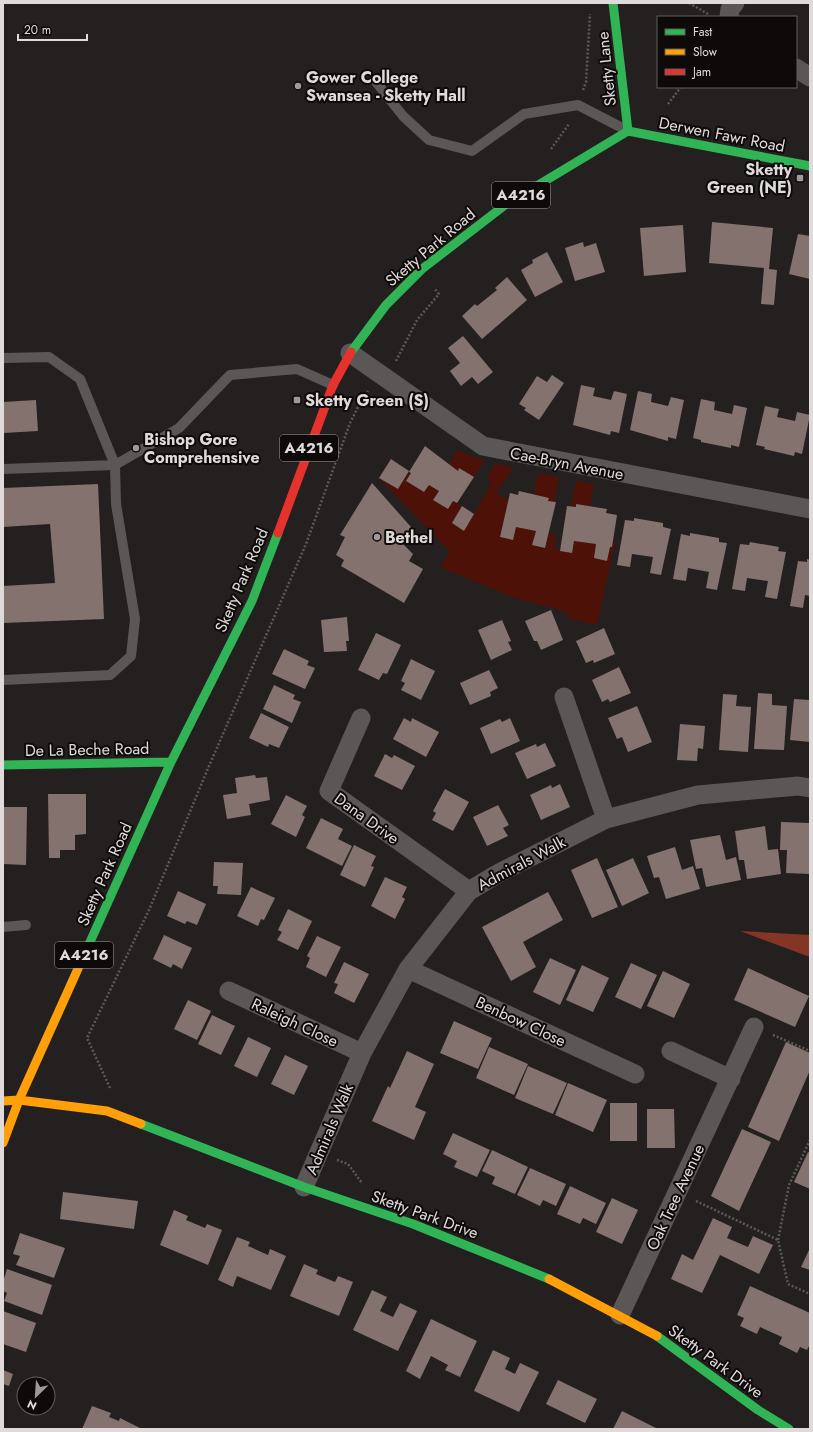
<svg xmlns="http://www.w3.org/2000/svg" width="813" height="1432" viewBox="0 0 813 1432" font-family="Jost,sans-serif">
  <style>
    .green { fill: #4e1108 }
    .forest { fill: #853526 }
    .building { fill: #84726f }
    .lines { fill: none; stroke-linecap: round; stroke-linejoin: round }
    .path { stroke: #5b5958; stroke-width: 2.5; stroke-dasharray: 2 2; stroke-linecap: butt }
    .lane { stroke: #5a5756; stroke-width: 10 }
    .street { stroke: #5a5756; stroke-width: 19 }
    .fast { stroke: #30b455; stroke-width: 9 }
    .slow { stroke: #ff9f0a; stroke-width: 9 }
    .jam { stroke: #e5322d; stroke-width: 9 }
    .poi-dot { fill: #9e9a99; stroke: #0d0a09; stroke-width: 1.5 }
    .labels { text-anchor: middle; stroke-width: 4; stroke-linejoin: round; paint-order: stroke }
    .shield { fill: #0d0a09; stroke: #a19c9b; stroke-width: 1 }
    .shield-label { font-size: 15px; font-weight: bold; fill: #e0dbda }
    .street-label { font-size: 16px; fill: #e0dbda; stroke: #0d0a09 }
    .poi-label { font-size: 16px; font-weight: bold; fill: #e0dbda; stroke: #0d0a09; text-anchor: start }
  </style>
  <rect width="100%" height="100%" fill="#242020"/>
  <path class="green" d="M 457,450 L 484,461 L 474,477 L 460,468 L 458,471 L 449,464 Z
    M 495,463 L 513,468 L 496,493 L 508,500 L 500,537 L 513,540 L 516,527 L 536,531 L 533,545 L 545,548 L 549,533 L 556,536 L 554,548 L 572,553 L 574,541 L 596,544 L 594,558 L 607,561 L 610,547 L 612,547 L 613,541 L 615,542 L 597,625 L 567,618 L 568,612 L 515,598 L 440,567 L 450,552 L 379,478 L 398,489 L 409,472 L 411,473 L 406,481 L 424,492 L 429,485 L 439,491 L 433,500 L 447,509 L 453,501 L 462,506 L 452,523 L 464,531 L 491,484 L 488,477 Z
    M 538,473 L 559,477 L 554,502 L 548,501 L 548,498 L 534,494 Z
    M 576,481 L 594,484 L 590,507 L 577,504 L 576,507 L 571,506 Z"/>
  <path class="forest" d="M 740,931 L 810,935 L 810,957 Z"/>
  <path class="building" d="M 712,222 L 773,228 L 769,269 L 777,270 L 774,305 L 761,304 L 764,268 L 709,263 Z
    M 683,225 L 686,272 L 644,276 L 640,228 Z
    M 798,234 L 810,236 L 810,279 L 789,274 Z
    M 583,242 L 584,247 L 596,243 L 605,272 L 575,281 L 565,248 Z
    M 547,252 L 563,282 L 535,297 L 521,270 L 533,263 L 532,260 Z
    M 507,277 L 527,300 L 482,339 L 462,316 L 475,304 L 477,306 L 497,290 L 495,288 Z
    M 463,336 L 493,372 L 478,384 L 472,377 L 461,386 L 450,371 L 460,363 L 448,348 Z
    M 552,375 L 564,383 L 539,420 L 524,410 L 526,408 L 519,404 L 537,376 L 547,382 Z
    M 581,385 L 595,388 L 593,396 L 611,400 L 614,391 L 627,394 L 619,433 L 611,431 L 610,435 L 573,425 Z
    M 638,391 L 652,394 L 651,402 L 668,406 L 671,397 L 684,400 L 676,439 L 668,437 L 668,441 L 630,430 Z
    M 701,399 L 715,402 L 714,410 L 732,414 L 734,405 L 747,408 L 739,447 L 731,445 L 731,448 L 701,442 L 701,440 L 693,438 Z
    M 36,400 L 38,431 L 3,433 L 3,402 Z
    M 765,406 L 779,409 L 777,417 L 795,421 L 797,412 L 810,415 L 802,454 L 795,452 L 794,456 L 764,449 L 765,447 L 756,445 Z
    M 425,446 L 458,471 L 459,468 L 474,477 L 457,503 L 453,501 L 448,509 L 433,500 L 439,491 L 429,485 L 424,492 L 406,481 L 411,473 L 409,472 Z
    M 391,459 L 409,471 L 398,489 L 379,478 Z
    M 372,483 L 411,527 L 401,542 L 413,554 L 409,561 L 423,569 L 404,603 L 341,566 L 344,560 L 336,555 L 345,537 L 340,535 Z
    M 98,484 L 104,619 L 3,623 L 3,586 L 55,583 L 50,524 L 3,527 L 3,488 Z
    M 519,491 L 549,498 L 548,501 L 556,502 L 545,548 L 532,545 L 536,531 L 516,527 L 513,540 L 500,537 L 510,493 L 518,495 Z
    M 576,504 L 607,509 L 606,513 L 617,515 L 612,547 L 610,547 L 607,561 L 594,558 L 596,544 L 574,541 L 572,553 L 560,551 L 567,506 L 576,507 Z
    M 462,506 L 474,514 L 464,531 L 452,523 Z
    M 634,518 L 663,523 L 663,527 L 671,529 L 661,575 L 650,573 L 653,557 L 632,554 L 630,567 L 617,565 L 625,520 L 634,521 Z
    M 690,533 L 719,538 L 719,542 L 727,543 L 717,590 L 706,588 L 709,572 L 688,568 L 686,581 L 673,579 L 681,534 L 690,536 Z
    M 750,542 L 779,547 L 778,551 L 786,552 L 777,599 L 765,597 L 768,581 L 747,578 L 745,591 L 732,589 L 740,544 L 749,545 Z
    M 807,559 L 810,560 L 810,596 L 805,595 L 803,608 L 790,606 L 798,561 L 807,562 Z
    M 551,610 L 563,640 L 541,650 L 537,641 L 534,641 L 525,621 Z
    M 347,617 L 349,641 L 346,641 L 347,651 L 324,652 L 321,620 Z
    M 502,620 L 511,641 L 508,642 L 512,650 L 491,660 L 478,630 Z
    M 604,628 L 615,654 L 594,663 L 593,660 L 586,663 L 576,641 Z
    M 376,633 L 401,645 L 387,674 L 383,673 L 379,680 L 358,670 Z
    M 284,649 L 309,661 L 307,665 L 315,668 L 305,689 L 272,674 Z
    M 411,659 L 435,671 L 421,700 L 401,690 L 405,683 L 401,681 Z
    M 619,667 L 631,693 L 610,702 L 608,699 L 602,702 L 592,680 Z
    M 489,670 L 498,688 L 490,692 L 491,696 L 470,705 L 460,683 Z
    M 274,685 L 295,695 L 293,699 L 301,702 L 292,723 L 263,709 Z
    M 758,693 L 772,694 L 772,705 L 787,706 L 784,750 L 754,749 Z
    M 723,694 L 737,695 L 736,706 L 751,707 L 748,752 L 719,750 Z
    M 794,699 L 810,700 L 810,742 L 790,740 Z
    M 637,706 L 652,742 L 628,752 L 622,737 L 617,739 L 608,718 Z
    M 261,713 L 289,727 L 279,748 L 269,744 L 268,747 L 249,738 Z
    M 404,718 L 411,722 L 412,718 L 439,732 L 426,757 L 393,739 Z
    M 510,718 L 520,741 L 491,754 L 480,728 L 500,719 L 502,722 Z
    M 680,724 L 705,726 L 703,749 L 698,748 L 697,761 L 677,760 Z
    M 545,743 L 556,766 L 527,779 L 515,753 L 536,744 L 537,747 Z
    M 385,754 L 392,758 L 394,755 L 415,766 L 402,790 L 374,776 Z
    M 255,775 L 256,778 L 267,777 L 270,800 L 249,804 L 251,815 L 227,819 L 223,795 L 237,793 L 235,778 Z
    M 560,784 L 570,807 L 541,820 L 530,795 L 551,785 L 552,788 Z
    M 445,789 L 469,802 L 453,831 L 432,820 L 436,813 L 433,811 Z
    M 48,794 L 86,794 L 86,834 L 75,835 L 75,850 L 60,850 L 60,858 L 49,858 Z
    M 286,795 L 307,806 L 302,815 L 305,817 L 296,837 L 271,824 Z
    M 498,805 L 509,825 L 503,828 L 508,836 L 487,846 L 473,817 Z
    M 3,807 L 27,807 L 26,865 L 3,864 Z
    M 321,818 L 343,829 L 338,839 L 352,846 L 342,866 L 306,848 Z
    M 781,822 L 810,823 L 810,874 L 786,873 L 787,850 L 780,850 Z
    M 765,826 L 768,850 L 778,849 L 781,874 L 747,879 L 744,860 L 739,860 L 735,831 Z
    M 720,835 L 726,860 L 736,857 L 741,880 L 706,887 L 702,868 L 696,869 L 690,840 Z
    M 354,845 L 376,856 L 371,866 L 374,867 L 365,887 L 340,875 Z
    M 675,847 L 682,870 L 693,866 L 700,889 L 666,899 L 659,877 L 654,878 L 647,856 Z
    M 597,858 L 618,907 L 592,918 L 571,870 Z
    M 633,858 L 649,893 L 622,906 L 606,870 Z
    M 214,862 L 243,863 L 241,895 L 217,894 L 218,886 L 213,886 Z
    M 385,877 L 407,887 L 402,897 L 405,899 L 395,919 L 371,906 Z
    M 251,887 L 275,898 L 264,920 L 261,919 L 258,926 L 237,916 Z
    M 178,891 L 206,904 L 197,925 L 187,921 L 185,924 L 167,916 Z
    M 548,892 L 563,920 L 523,942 L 536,967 L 511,981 L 482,927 Z
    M 288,909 L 312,921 L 298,950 L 277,940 L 282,932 L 278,930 Z
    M 164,935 L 192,948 L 182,969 L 173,964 L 171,968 L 153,959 Z
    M 317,936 L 341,947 L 326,977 L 306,967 L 310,958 L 307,956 Z
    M 550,958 L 576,970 L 560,1005 L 533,992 Z
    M 344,962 L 369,974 L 354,1003 L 334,993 L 338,984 L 334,983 Z
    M 631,963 L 657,975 L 641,1009 L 615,997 Z
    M 582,965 L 609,978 L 593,1012 L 566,1000 Z
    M 748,968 L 809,996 L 795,1027 L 734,1000 Z
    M 663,971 L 690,984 L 674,1018 L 647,1006 Z
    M 188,1000 L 211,1011 L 197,1040 L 174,1029 Z
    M 212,1015 L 235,1026 L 221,1055 L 198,1044 Z
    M 454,1021 L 492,1038 L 478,1069 L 440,1053 Z
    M 248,1037 L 271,1048 L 257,1077 L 234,1066 Z
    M 786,1042 L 810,1053 L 810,1070 L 779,1141 L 748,1127 Z
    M 489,1047 L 528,1064 L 514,1095 L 476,1078 Z
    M 407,1051 L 434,1064 L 415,1107 L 426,1112 L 414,1140 L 372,1121 L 388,1086 L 390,1088 Z
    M 285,1055 L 308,1066 L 294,1095 L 271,1084 Z
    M 528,1066 L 567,1083 L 553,1114 L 515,1098 Z
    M 568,1083 L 607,1100 L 593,1132 L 555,1115 Z
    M 610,1103 L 637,1103 L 637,1141 L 610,1141 Z
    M 647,1109 L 674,1109 L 675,1148 L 647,1148 Z
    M 742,1129 L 771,1142 L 739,1211 L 711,1196 Z
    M 453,1133 L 490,1150 L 477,1177 L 454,1167 L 457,1161 L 443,1154 Z
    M 492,1150 L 528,1167 L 515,1194 L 492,1184 L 495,1177 L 482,1171 Z
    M 808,1152 L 810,1153 L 810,1189 L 794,1182 Z
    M 530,1168 L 566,1184 L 556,1206 L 543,1200 L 540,1206 L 517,1195 Z
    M 570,1186 L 606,1203 L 596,1224 L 583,1218 L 580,1224 L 557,1214 Z
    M 63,1192 L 138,1201 L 134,1229 L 60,1219 Z
    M 612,1198 L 638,1210 L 622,1244 L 596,1232 Z
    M 174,1210 L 188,1216 L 186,1220 L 205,1228 L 207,1224 L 222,1230 L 208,1265 L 160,1245 Z
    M 713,1218 L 732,1227 L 727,1238 L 748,1247 L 753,1236 L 773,1245 L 759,1274 L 720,1255 L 702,1293 L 671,1279 L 682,1254 L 693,1260 Z
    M 20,1233 L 65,1248 L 54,1278 L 16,1265 L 20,1256 L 13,1254 Z
    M 237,1237 L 250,1242 L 248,1246 L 268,1255 L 270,1249 L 286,1256 L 271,1290 L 237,1276 L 233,1287 L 218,1280 Z
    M 810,1248 L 810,1270 L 801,1267 Z
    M 304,1264 L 318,1270 L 316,1274 L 335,1282 L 338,1276 L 353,1282 L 339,1316 L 290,1296 Z
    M 7,1269 L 52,1285 L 42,1315 L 4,1301 L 7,1293 L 3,1291 L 3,1282 Z
    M 750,1286 L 810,1313 L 810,1344 L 807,1350 L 800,1347 L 797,1353 L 779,1344 L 782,1337 L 760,1327 L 757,1334 L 740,1326 L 744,1318 L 737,1315 Z
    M 372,1290 L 387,1297 L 380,1311 L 393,1317 L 400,1303 L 417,1311 L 398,1351 L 353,1330 Z
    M 3,1311 L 36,1323 L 26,1352 L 3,1344 Z
    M 431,1319 L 477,1341 L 460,1377 L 445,1370 L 448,1365 L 431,1356 L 420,1379 L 406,1371 Z
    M 493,1350 L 510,1358 L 505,1369 L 515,1374 L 520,1363 L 539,1372 L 519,1412 L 474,1391 Z
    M 3,1370 L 13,1374 L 9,1386 L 3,1384 Z
    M 558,1380 L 597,1399 L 585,1423 L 546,1404 Z
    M 92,1406 L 111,1413 L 109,1417 L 119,1421 L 120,1418 L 142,1429 L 82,1429 Z
    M 622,1411 L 658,1429 L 613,1429 Z"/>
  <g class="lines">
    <path class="path" d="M 689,3 L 708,14
      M 583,90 L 586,82 L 590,14
      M 668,104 L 681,87
      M 551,149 L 569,124
      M 396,361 L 417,320 L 439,294 L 434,288
      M 773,1035 L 810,1051
      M 110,1088 L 87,1038 L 149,910 L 209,766 L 306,544 L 350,423 L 361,401 L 368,391
      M 337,1160 L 348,1164 L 362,1183
      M 696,1201 L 778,1240 L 788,1284 L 810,1294
      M 778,1240 L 789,1185 L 810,1140"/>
    <path class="lane" d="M 376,82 L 403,116 L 429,140 L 472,151 L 524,114 L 578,105 L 628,131
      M 3,358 L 49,357 L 80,379 L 115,465 L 3,469
      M 3,680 L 110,675 L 131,656 L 135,619 L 116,504 L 115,465 L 179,428 L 230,375 L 297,369 L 333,385
      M 3,927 L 26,925"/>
    <path class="street" d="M 729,17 L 730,9 L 735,3
      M 796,68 L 810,77
      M 350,353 L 483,446 L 810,509
      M 564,697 L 606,819
      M 361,718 L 329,791 L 469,891
      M 408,969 L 635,1074
      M 229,991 L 362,1053
      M 671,1051 L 731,1079
      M 304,1187 L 362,1053 L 408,969 L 469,891 L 499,873 L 606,819 L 698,795 L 798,786 L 810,788
      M 620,1315 L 754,1027"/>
    <path class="fast" d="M 628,131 L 810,166
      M 351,352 L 386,305 L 422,269 L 505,205 L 628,131 L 613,3
      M 3,765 L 171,762
      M 81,962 L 171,762 L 252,601 L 278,533
      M 141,1124 L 304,1187 L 413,1224 L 549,1279
      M 657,1336 L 758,1410 L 789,1429"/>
    <path class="slow" d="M 3,1101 L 19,1100 L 81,962
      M 3,1143 L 19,1100 L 107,1111 L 141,1124
      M 549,1279 L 657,1336"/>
    <path class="jam" d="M 278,533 L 333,385 L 351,352"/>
  </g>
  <g class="poi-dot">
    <circle cx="298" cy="86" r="4"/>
    <rect x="796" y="174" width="8" height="8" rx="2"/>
    <rect x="293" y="396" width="8" height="8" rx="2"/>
    <circle cx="136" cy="448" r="4"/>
    <circle cx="377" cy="537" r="4"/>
  </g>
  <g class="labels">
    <g class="shield">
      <rect x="492" y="182" width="58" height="26" rx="3"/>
      <rect x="280" y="435" width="58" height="26" rx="3"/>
      <rect x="55" y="942" width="58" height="26" rx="3"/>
    </g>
    <g class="shield-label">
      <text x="521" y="200">A4216</text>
      <text x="309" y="453">A4216</text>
      <text x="84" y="960">A4216</text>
    </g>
    <g class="street-label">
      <text transform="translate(606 69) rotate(-96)" y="6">Sketty Lane</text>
      <text transform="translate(722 134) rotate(11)" y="6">Derwen Fawr Road</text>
      <text transform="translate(430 247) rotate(-40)" y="6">Sketty Park Road</text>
      <text transform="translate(567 463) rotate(11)" y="6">Cae-Bryn Avenue</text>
      <text transform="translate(241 580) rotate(-67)" y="6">Sketty Park Road</text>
      <text transform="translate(87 749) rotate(-1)" y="6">De La Beche Road</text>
      <text transform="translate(367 818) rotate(36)" y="6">Dana Drive</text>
      <text transform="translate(521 863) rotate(-28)" y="6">Admirals Walk</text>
      <text transform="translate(104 874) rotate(-66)" y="6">Sketty Park Road</text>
      <text transform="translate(521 1021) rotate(25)" y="6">Benbow Close</text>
      <text transform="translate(295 1022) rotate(25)" y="6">Raleigh Close</text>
      <text transform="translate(329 1129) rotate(-67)" y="6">Admirals Walk</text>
      <text transform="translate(675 1197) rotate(-65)" y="6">Oak Tree Avenue</text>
      <text transform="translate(425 1214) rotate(20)" y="6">Sketty Park Drive</text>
      <text transform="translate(716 1361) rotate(36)" y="6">Sketty Park Drive</text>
    </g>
    <g class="poi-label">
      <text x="306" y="83">Gower College<tspan x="306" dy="18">Swansea - Sketty Hall</tspan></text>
      <text x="792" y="175" text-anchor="end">Sketty<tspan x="792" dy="18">Green (NE)</tspan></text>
      <text x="305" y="406">Sketty Green (S)</text>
      <text x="144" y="445">Bishop Gore<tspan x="144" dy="18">Comprehensive</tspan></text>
      <text x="385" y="543">Bethel</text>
    </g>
  </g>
  <rect width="813" height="1432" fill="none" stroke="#e0dbda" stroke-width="8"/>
  <rect x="657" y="16" width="140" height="72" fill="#0d0a09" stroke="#615e5d"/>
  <rect x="665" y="29" width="20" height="6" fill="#30b455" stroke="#615e5d"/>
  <text x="693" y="36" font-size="12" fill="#e0dbda">Fast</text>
  <rect x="665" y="49" width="20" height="6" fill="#ff9f0a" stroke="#615e5d"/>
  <text x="693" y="56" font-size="12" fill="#e0dbda">Slow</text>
  <rect x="665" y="69" width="20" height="6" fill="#e5322d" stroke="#615e5d"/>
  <text x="693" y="76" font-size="12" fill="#e0dbda">Jam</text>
  <g transform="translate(36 1396) rotate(205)"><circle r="19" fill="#0d0a09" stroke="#615e5d"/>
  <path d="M0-3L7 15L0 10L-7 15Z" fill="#9e9a99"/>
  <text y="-6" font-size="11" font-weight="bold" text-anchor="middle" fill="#e0dbda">N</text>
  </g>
  <path d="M18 34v6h69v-6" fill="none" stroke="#e0dbda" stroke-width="2"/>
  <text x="24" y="34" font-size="12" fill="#e0dbda" stroke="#0d0a09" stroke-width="3" paint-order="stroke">20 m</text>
</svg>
